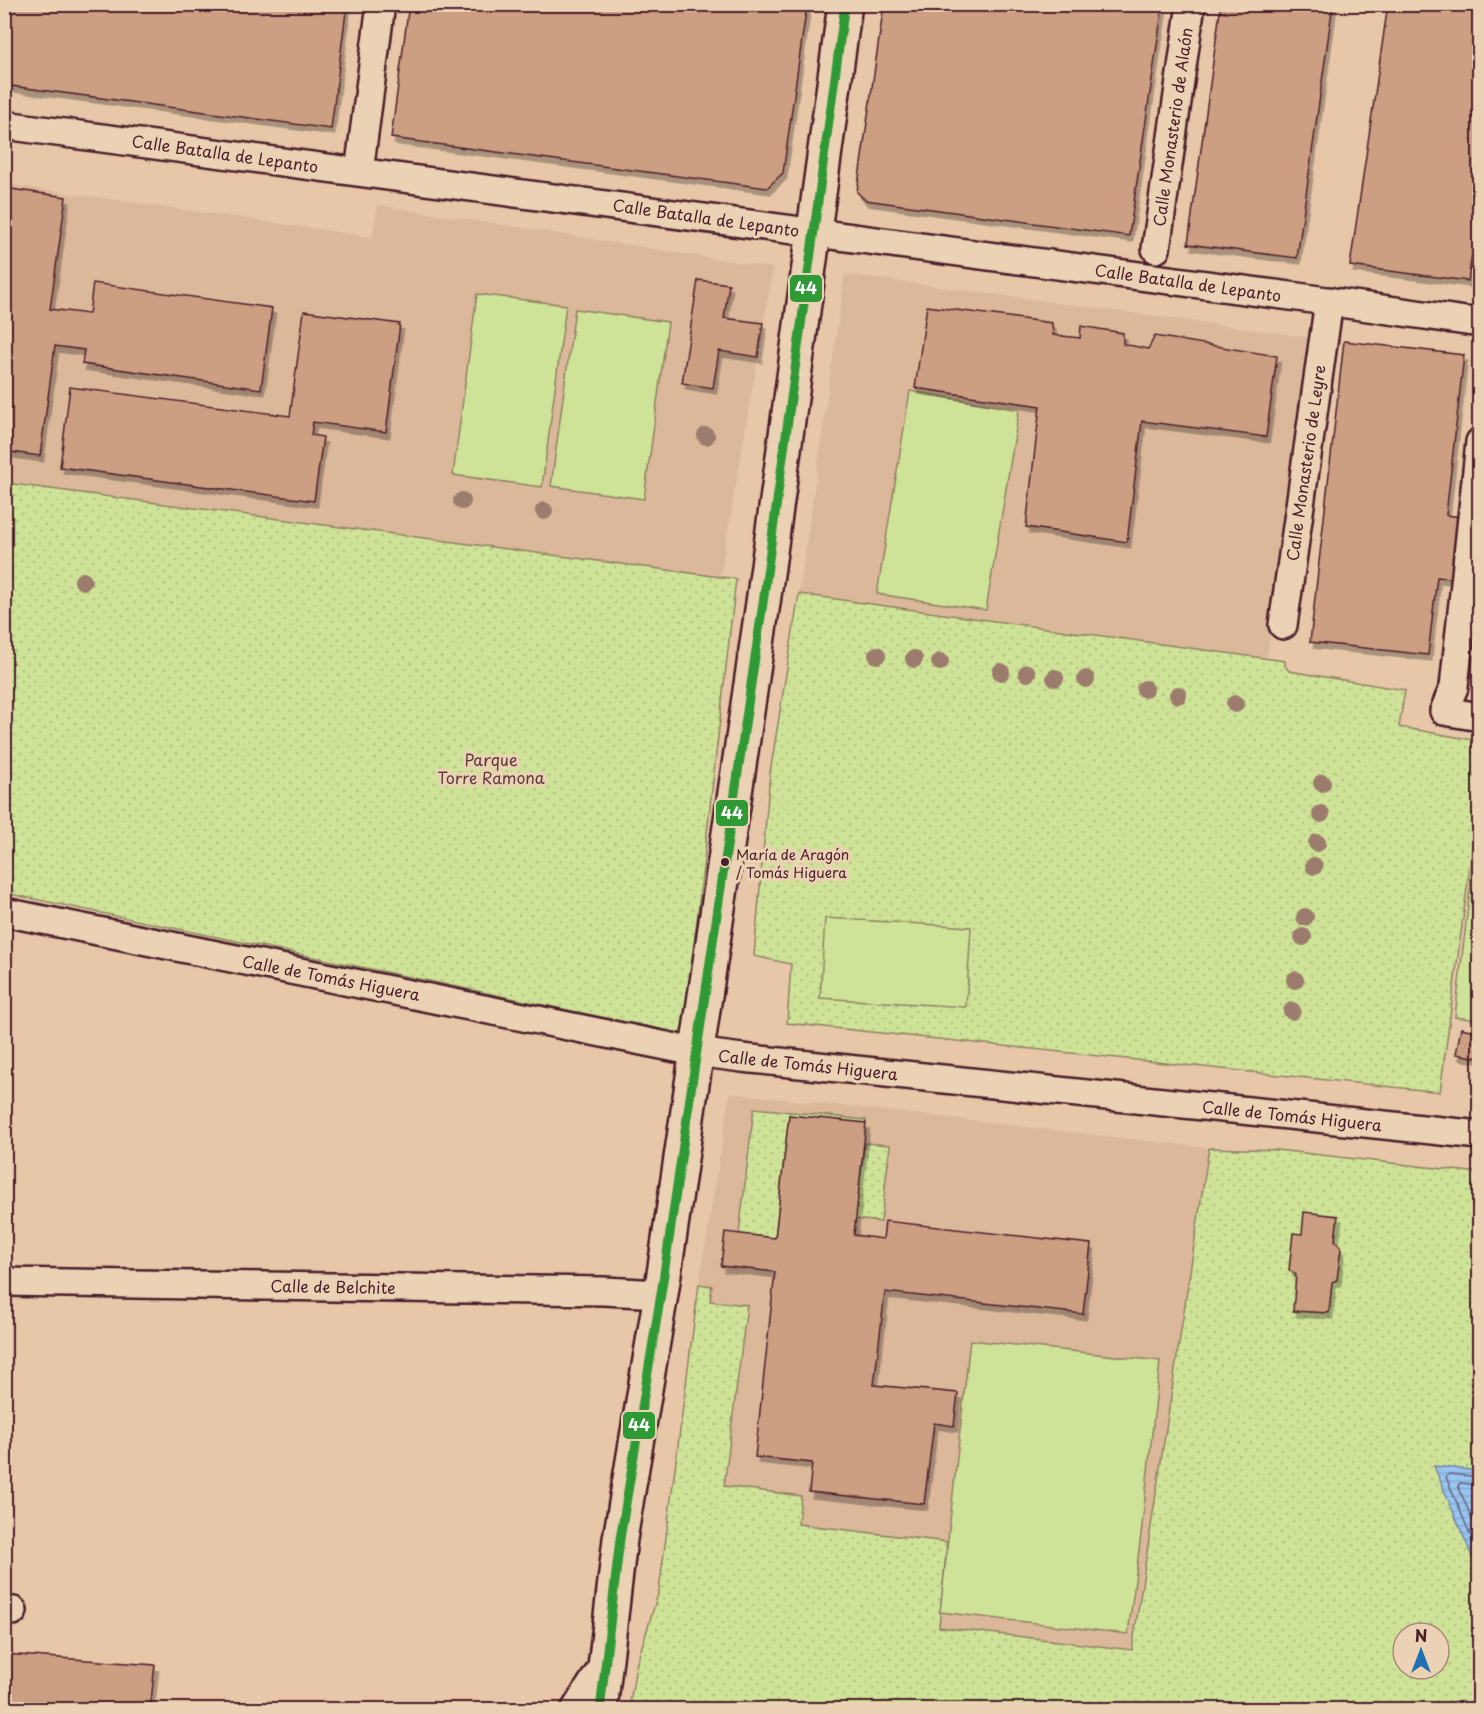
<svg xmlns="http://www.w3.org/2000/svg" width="1484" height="1714" viewBox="0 0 1484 1714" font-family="'Playpen Sans',sans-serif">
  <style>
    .built { fill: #dcb89b }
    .grass { fill: url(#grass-dots); stroke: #8c8162; stroke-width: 1.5; fill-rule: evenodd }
    .garden { fill: #cfe398; stroke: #8c8162; stroke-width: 1.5 }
    .water { fill: url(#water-rules); stroke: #7883a2; stroke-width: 1.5 }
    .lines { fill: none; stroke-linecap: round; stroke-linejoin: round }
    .shore { stroke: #69627b; stroke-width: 1.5 }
    .building { fill: #cc9f82; stroke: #4a1f2b; stroke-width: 1.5; filter: url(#shadow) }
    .street-casing { stroke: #4a1f2b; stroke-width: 32 }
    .secondary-casing { stroke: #4a1f2b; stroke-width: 38 }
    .street { stroke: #ecd2b4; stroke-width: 27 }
    .secondary { stroke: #ecd2b4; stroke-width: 33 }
    .bus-1-casing { stroke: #ecd2b4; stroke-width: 14 }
    .bus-1 { stroke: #2f9936; stroke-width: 9 }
    .tree { fill: #9c7b6c }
    .bus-dot { fill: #4a1f2b; stroke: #ecd2b4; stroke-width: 2 }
    .labels { text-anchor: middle; stroke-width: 6; stroke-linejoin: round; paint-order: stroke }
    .bus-label { font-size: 14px; fill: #4a1f2b; stroke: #ecd2b4; text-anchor: start }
    .street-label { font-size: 16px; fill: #4a1f2b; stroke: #ecd2b4 }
    .park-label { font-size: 16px; fill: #5e3c3b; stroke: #ecd2b4 }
    .line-badge { stroke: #ecd2b4; stroke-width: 2 }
    .badge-label { font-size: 16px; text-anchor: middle; font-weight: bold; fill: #fff }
  </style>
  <defs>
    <pattern id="grass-dots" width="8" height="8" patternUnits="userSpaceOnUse" patternTransform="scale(1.5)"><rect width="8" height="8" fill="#cfe398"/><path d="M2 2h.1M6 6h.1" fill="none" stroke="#b3c283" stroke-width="1.8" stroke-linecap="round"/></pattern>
    <pattern id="water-rules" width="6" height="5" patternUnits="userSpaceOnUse" patternTransform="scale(1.5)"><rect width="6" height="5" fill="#97c6f2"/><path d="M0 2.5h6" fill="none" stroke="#84aad0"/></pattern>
    <filter id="shadow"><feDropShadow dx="3.5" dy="6" stdDeviation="0" flood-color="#0004"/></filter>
  </defs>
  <rect width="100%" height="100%" fill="#e7c7a8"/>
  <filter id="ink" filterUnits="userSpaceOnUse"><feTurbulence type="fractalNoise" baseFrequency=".0167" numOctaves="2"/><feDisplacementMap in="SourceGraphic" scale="12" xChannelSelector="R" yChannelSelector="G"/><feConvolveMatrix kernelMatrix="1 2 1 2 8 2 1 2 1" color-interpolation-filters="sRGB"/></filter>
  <g filter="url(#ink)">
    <path class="built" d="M 5,184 L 372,237 L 378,205 L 773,268 L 720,578 L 5,483 Z
      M 845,274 L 1316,338 L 1267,658 L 799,594 Z
      M 730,1093 L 1209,1148 L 1132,1650 L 659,1591 L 687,1394 L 699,1284 Z"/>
    <path class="grass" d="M 5,483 L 736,579 L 684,1034 L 5,893 Z
      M 799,594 L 1285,661 L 1285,666 L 1289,671 L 1405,690 L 1399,727 L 1479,741 L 1479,797 L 1440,1092 L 787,1023 L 791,964 L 754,956 L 770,773 Z
      M 754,1108 L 866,1120 L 866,1123 L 789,1115 L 775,1238 L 739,1234 Z
      M 865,1143 L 890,1145 L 881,1222 L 855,1219 Z
      M 1209,1148 L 1277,1150 L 1479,1173 L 1479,1709 L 629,1710 L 636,1666 L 659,1591 L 699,1284 L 712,1286 L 710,1301 L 747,1305 L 724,1486 L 801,1496 L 798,1524 L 947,1542 L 939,1627 L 1132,1650 ZM 1403,1633 L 1439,1633 L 1439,1669 L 1403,1669 Z"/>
    <path class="garden" d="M 477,294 L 566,305 L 542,487 L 453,475 Z
      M 575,309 L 668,322 L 644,499 L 551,486 Z
      M 910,391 L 1019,410 L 986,610 L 877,594 Z
      M 1479,812 L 1480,1020 L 1479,1020 L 1455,1017 Z
      M 825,918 L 971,927 L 966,1007 L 820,998 Z
      M 970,1340 L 1160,1361 L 1141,1535 L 1128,1634 L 940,1612 Z"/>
    <path class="water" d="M 1434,1466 L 1479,1471 L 1479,1573 Z"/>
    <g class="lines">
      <path class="shore" d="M 1480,1477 L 1449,1474 L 1446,1477 L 1480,1558
        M 1480,1485 L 1460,1483 L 1458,1486 L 1480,1538"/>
    </g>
    <path class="building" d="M 4,4 L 347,4 L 331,129 L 4,85 Z
      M 409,4 L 807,4 L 783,173 L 767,188 L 391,138 Z
      M 884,4 L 1163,4 L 1129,236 L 865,200 L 857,192 Z
      M 1221,4 L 1333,4 L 1297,258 L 1188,244 Z
      M 1388,4 L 1480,4 L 1480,199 L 1468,281 L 1350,266 Z
      M 4,188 L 66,197 L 50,309 L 89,314 L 93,283 L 272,308 L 261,389 L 82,364 L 84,350 L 55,346 L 40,456 L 4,451 Z
      M 698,280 L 729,284 L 724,318 L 763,323 L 758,357 L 719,351 L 713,388 L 682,383 Z
      M 927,306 L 1052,323 L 1053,335 L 1080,338 L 1081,326 L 1123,333 L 1123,344 L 1148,349 L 1155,336 L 1277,356 L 1266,437 L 1142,421 L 1127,542 L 1026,527 L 1040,406 L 915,388 Z
      M 304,311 L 400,324 L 386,432 L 313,422 L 311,435 L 323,437 L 314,501 L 60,467 L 70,387 L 290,416 Z
      M 1344,341 L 1464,355 L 1446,515 L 1469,518 L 1462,579 L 1437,577 L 1428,655 L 1310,642 Z
      M 1461,1028 L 1480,1032 L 1480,1058 L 1456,1054 Z
      M 789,1115 L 866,1123 L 854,1235 L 883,1239 L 885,1221 L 1091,1244 L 1083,1314 L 885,1292 L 874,1385 L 958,1393 L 954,1426 L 934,1423 L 924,1504 L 809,1492 L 812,1463 L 755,1457 L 775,1272 L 721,1266 L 725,1232 L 775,1238 Z
      M 1304,1212 L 1338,1216 L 1335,1240 L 1341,1248 L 1337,1280 L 1332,1282 L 1329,1313 L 1293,1311 L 1296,1275 L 1289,1270 L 1293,1233 L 1302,1234 Z
      M 4,1654 L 155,1665 L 150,1710 L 4,1710 Z"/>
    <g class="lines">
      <g class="street-casing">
        <path id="street" d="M 4,125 L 1305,298 L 1480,323
          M 359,172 L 381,4
          M 1156,249 L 1191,4
          M 1480,442 L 1454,687 L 1444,711 L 1480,717
          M 1283,625 L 1329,301
          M 4,912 L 696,1052 L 742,1058 L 1480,1135
          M 4,1282 L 604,1291 L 661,1294
          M 4,1610 L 13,1611
          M 575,1710 L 604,1665"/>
      </g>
      <g class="secondary-casing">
        <path id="secondary" d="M 600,1710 L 620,1539 L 661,1294 L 763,603 L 845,4"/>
      </g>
      <use href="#street" class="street"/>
      <use href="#secondary" class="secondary"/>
      <g class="bus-1-casing">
        <path id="bus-1" d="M 600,1710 L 620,1539 L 661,1294 L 763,603 L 845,4"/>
      </g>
      <use href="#bus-1" class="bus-1"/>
    </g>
    <g class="tree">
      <circle cx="706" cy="436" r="9"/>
      <circle cx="462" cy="501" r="9"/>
      <circle cx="544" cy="511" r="9"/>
      <circle cx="83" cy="581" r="9"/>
      <circle cx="877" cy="655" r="9"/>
      <circle cx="914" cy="659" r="9"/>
      <circle cx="940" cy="662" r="9"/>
      <circle cx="1001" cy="672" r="9"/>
      <circle cx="1027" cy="673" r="9"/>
      <circle cx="1055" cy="678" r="9"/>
      <circle cx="1086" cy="679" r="9"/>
      <circle cx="1145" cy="689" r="9"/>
      <circle cx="1178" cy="695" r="9"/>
      <circle cx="1235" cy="704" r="9"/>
      <circle cx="1322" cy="783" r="9"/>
      <circle cx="1321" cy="814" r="9"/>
      <circle cx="1317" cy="843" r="9"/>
      <circle cx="1314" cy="866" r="9"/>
      <circle cx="1305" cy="917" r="9"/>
      <circle cx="1303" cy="937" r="9"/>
      <circle cx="1295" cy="980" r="9"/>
      <circle cx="1292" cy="1011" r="9"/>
    </g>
  </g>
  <circle class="bus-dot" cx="725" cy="862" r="5"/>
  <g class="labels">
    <g class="bus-label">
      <text x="736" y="860">María de Aragón<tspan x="736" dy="18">/ Tomás Higuera</tspan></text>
    </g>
    <g class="street-label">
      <text transform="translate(1173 127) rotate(-82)" y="6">Calle Monasterio de Alaón</text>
      <text transform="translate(225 154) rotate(8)" y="6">Calle Batalla de Lepanto</text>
      <text transform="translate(706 218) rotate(8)" y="6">Calle Batalla de Lepanto</text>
      <text transform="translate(1188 283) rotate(8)" y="6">Calle Batalla de Lepanto</text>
      <text transform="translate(1306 463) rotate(-82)" y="6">Calle Monasterio de Leyre</text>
      <text transform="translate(331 978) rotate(11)" y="6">Calle de Tomás Higuera</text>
      <text transform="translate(808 1065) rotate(6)" y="6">Calle de Tomás Higuera</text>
      <text transform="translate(1292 1116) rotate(6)" y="6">Calle de Tomás Higuera</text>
      <text transform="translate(333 1287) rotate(1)" y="6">Calle de Belchite</text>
    </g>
    <g class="park-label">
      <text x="491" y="766">Parque<tspan x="491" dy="18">Torre Ramona</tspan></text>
    </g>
  </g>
  <g class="line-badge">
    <rect x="789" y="274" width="34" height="29" rx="6" fill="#2f9936"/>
    <rect x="715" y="799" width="34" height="28" rx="6" fill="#2f9936"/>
    <rect x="622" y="1411" width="34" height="29" rx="6" fill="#2f9936"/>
  </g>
  <g class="badge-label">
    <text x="806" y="294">44</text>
    <text x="732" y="819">44</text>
    <text x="639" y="1431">44</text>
  </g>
  <rect width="1484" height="1714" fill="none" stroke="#ecd2b4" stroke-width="24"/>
  <rect x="12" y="12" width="1460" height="1690" fill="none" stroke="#4a1f2b" stroke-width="2" filter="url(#ink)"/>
  <g transform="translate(1421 1651)"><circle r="28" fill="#ecd2b4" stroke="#ab8a7d" stroke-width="1.5"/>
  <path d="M0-4.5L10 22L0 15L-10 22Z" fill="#1f6fb2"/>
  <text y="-9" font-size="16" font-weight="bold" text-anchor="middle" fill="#4a1f2b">N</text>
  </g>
</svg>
